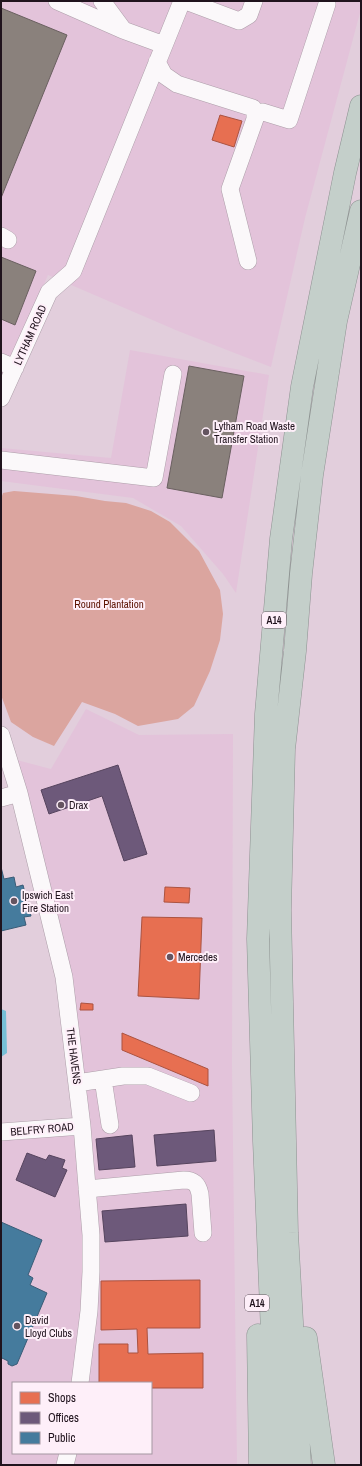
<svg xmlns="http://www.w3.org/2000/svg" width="362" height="1466" viewBox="0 0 362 1466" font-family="'Archivo Narrow',sans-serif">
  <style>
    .built { fill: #e3c3da; fill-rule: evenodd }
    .forest { fill: #dba59f }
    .water { fill: #76bfd6 }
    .shops { fill: #e76f51; stroke: #ab5341 }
    .offices { fill: #6d597a; stroke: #56445e }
    .public { fill: #457b9d; stroke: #3a5c77 }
    .industry { fill: #8a817c; stroke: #6a6060 }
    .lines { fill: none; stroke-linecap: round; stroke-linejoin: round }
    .minor-casing { stroke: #ad9ea9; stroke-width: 18 }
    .highway-casing { stroke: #8d9291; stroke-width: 23 }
    .minor { stroke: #fbf8fa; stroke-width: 17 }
    .highway { stroke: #c4cfca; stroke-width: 22 }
    .poi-dot { fill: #645460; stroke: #feeff9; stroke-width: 1.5 }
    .labels { text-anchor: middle; stroke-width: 4; stroke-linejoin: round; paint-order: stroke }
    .shield { fill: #feeff9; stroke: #63555f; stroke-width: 1 }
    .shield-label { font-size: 10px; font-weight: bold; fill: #20131d }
    .street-label { font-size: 11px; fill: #20131d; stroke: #feeff9 }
    .poi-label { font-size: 11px; fill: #20131d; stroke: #feeff9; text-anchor: start }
    .park-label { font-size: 11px; fill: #5b1100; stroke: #feeff9 }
  </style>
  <rect width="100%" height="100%" fill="#e2cedc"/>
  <path class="built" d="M 1,1 L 361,1 L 361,9 L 305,218 L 271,367 L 178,331 L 48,275 L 1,385 Z
    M 130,350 L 269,375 L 236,593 L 223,574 L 181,526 L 133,498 L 1,481 L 1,448 L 111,458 Z
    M 86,709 L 139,735 L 233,734 L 232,1065 L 237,1465 L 1,1465 L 1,1132 L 82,1126 L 64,977 L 9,758 L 51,769 ZM 13,1383 L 151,1383 L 151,1453 L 13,1453 Z"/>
  <path class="forest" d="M 14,491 L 76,496 L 105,501 L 126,503 L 151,511 L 170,522 L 199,551 L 220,590 L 223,614 L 220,640 L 210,671 L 194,706 L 178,719 L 138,726 L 115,714 L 82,702 L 54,746 L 33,737 L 11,722 L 1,695 L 1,499 L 3,493 Z"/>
  <path class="water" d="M 1,1009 L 6,1011 L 7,1053 L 1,1057 Z"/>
  <path class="shops" d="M 220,115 L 242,121 L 234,147 L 212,140 Z
    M 165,887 L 190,888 L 189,903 L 164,902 Z
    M 142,917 L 202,918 L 199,999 L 138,996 Z
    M 81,1003 L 93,1004 L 93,1010 L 80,1010 Z
    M 122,1033 L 208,1069 L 208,1086 L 122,1050 Z
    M 200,1280 L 200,1328 L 147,1328 L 148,1354 L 203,1353 L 203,1388 L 151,1388 L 151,1383 L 99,1383 L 99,1344 L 128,1344 L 128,1353 L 138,1353 L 137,1329 L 101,1330 L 101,1281 Z"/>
  <path class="offices" d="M 118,765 L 147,854 L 124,861 L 102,796 L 49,814 L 41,790 Z
    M 214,1130 L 216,1161 L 157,1166 L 154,1135 Z
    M 132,1135 L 135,1167 L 99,1170 L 96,1139 Z
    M 27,1153 L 46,1160 L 49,1155 L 65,1160 L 62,1168 L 67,1170 L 55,1197 L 16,1180 Z
    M 186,1204 L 188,1236 L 105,1242 L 102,1211 Z"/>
  <path class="public" d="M 1,867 L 4,879 L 14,877 L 16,887 L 23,885 L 31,916 L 24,917 L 26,925 L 1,931 Z
    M 1,1222 L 42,1240 L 28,1275 L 33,1278 L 30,1285 L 47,1293 L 17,1364 L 12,1366 L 8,1364 L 8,1361 L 2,1358 L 1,1361 Z"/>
  <path class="industry" d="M 1,8 L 67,35 L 1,198 Z
    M 1,257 L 36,271 L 15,325 L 1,319 Z
    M 189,366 L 244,376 L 222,498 L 167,488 Z"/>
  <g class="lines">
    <g class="minor-casing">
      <path id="minor" d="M 57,1 L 123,30 L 164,45
        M 102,1 L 122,28
        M 186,1 L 239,21 L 249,15 L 254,1
        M 157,62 L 164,75 L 177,84 L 253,108 L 255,113 L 255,119 L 230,189 L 248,261
        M 255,113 L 263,112 L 289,120 L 327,4
        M 1,236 L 8,240
        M 1,362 L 15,368
        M 1,398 L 49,292 L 73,271 L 182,1
        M 1,460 L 154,478 L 173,374
        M 1,735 L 19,793 L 64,977 L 82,1126 L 91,1235 L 91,1272 L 89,1311 L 80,1383
        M 1,798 L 19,793
        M 103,1079 L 110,1125
        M 77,1083 L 123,1076 L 148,1076 L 191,1093
        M 1,1132 L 82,1126
        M 87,1189 L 184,1180 C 194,1180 198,1184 200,1194 L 203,1233
        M 65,1465 L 68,1453"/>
    </g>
    <g class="highway-casing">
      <path id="highway" d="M 258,1335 L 260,1465
        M 306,1338 L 324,1465
        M 282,1465 L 273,1356 L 264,1141 L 258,939 L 266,714 L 281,539 L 302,387 L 345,173 L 361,106
        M 300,1465 L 287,1233 L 280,910 L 284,749 L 295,651 L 301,574 L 312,475 L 336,321 L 361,211"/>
    </g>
    <use href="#minor" class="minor"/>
    <use href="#highway" class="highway"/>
  </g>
  <g class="poi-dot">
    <circle cx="206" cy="432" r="4"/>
    <circle cx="61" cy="805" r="4"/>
    <circle cx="14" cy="901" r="4"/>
    <circle cx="170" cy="957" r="4"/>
    <circle cx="17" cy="1326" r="4"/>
  </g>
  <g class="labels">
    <g class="shield">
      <rect x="262" y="612" width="24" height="16" rx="3"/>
      <rect x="245" y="1295" width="24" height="16" rx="3"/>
    </g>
    <g class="shield-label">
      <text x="274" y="624">A14</text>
      <text x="257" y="1307">A14</text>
    </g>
    <g class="street-label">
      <text transform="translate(30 335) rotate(-66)" y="4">LYTHAM ROAD</text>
      <text transform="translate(74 1056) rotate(83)" y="4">THE HAVENS</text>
      <text transform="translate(42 1129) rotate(-5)" y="4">BELFRY ROAD</text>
    </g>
    <g class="poi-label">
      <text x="214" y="430">Lytham Road Waste<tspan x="214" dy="13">Transfer Station</tspan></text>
      <text x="69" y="809">Drax</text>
      <text x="22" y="899">Ipswich East<tspan x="22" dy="13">Fire Station</tspan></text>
      <text x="178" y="961">Mercedes</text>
      <text x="25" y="1324">David<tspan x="25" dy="13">Lloyd Clubs</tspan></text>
    </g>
    <g class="park-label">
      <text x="109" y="608">Round Plantation</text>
    </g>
  </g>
  <rect width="362" height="1466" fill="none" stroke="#20131d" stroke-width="4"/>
  <rect x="12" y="1382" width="140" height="72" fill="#feeff9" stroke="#a597a1"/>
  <rect x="20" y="1392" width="20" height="12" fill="#e76f51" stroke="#a597a1"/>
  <text x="48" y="1402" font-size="12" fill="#20131d">Shops</text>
  <rect x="20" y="1412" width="20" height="12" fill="#6d597a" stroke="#a597a1"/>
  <text x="48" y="1422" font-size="12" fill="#20131d">Offices</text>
  <rect x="20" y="1432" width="20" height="12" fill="#457b9d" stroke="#a597a1"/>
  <text x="48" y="1442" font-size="12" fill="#20131d">Public</text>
</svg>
